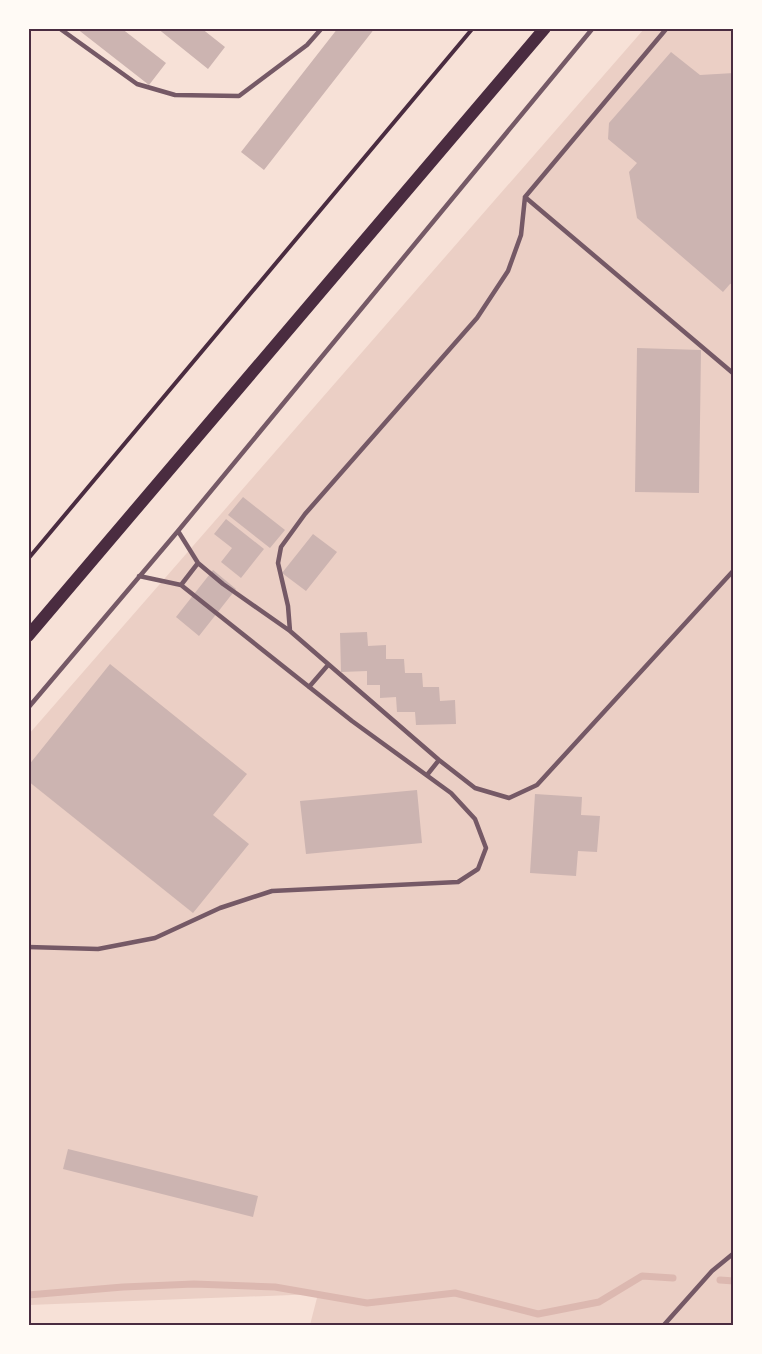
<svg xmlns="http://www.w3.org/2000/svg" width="762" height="1354" viewBox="0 0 762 1354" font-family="Merriweather,serif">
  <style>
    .green { fill: #ebcfc5 }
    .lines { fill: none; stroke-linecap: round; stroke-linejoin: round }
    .stream { stroke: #dcb8b0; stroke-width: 7 }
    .building { fill: #ccb4b1 }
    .path { stroke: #4a2c40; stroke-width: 4 }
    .service { stroke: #755966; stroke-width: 4.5 }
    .secondary { stroke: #4a2c40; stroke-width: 12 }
    .neatline { fill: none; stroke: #4a2c40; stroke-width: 2 }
  </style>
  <rect width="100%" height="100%" fill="#f7e1d7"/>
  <path class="green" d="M 644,29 L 733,29 L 733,1325 L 310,1325 L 318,1294 L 29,1305 L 29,734 Z"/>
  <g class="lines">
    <path class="stream" d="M 720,1280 L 734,1281
      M 28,1295 L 123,1287 L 194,1284 L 275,1287 L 367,1303 L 455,1293 L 538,1314 L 599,1302 L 642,1276 L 673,1278"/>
  </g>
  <path class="building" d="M 76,28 L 121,28 L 166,63 L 149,85 Z
    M 157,28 L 201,28 L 225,47 L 208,69 Z
    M 338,28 L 375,28 L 264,170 L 241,152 Z
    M 671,52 L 700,75 L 734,73 L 734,283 L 730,284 L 723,292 L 637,218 L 629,172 L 637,163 L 608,139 L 609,123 Z
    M 637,348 L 701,350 L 699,493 L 635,492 Z
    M 243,497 L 285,530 L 270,548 L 228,515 Z
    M 226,519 L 264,549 L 241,578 L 221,562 L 232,548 L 214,534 Z
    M 313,534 L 337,552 L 306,591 L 282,573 Z
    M 213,570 L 236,589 L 199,636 L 176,617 Z
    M 367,632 L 368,646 L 386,645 L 386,659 L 404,659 L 405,673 L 422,673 L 423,687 L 439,687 L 440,701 L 455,700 L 456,724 L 416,725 L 415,712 L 397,712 L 396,697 L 380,698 L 380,685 L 367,685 L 367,671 L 341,672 L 340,633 Z
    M 110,664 L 247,774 L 213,815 L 249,844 L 193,913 L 28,781 L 28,766 Z
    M 417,790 L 422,843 L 306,854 L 300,801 Z
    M 535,794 L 582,797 L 581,815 L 600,816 L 597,852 L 578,851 L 576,876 L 530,873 Z
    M 68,1149 L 258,1196 L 253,1217 L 63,1169 Z"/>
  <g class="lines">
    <path class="path" d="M 28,559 L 473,28"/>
    <path class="service" d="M 59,28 L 137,84 L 175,95 L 239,96 L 307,45 L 322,28
      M 525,197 L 734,374
      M 178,531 L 198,563 L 223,584 L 290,631 L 439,760 L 475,788 L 509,798 L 537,785 L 734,570
      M 181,585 L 198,563
      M 290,631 L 288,606 L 278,563 L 281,547 L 305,514 L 477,318 L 508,271 L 521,235 L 525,197 L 667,28
      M 309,687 L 328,665
      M 28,708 L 178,531 L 593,28
      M 427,775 L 439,760
      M 28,947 L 98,949 L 155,938 L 220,908 L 272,891 L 458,882 L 478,869 L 486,848 L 475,819 L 451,793 L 352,721 L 181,585 L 139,576
      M 663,1326 L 712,1271 L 734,1253"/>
    <path class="secondary" d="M 28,636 L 545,28"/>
  </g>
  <rect width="762" height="1354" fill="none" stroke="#fffaf5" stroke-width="60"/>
  <rect x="30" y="30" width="702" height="1294" class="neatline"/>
</svg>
